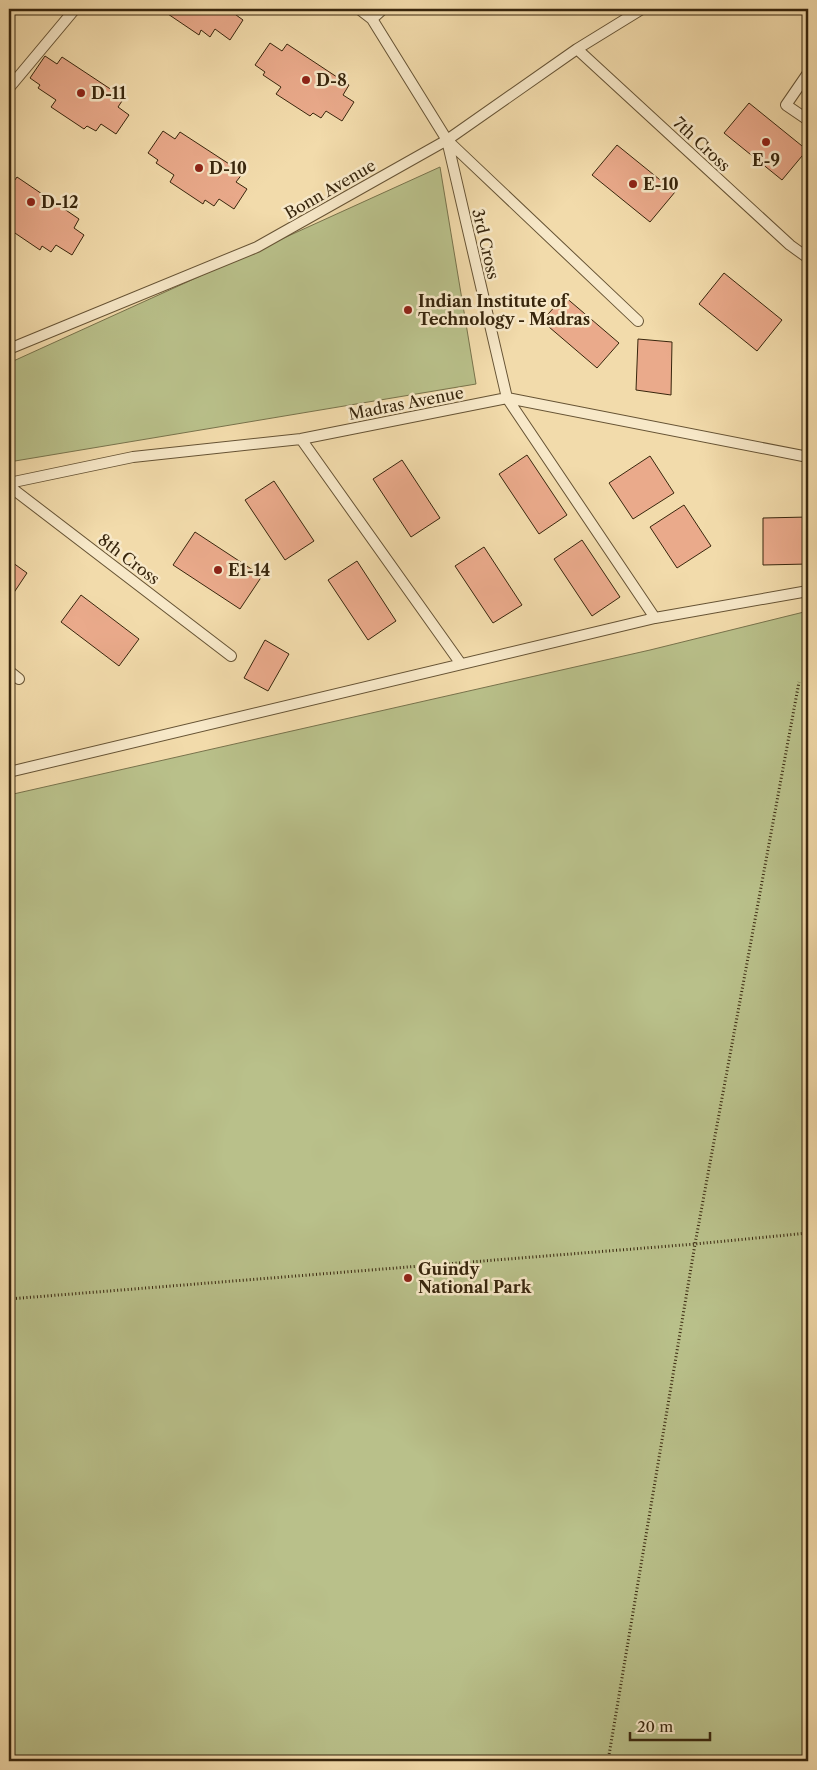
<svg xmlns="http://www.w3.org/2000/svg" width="817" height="1770" viewBox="0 0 817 1770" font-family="'Libre Caslon Text',serif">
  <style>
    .green { fill: #b9c08a; stroke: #78734c }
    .building { fill: #eaaa8b; stroke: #38260d }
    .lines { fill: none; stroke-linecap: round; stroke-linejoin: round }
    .service-casing { stroke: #665334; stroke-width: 12 }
    .path { stroke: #38260d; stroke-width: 3; stroke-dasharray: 1 2.5; stroke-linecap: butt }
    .service { stroke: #f7e8c8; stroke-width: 10 }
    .poi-dot { fill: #8f2418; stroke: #f7e8c8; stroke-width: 2 }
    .labels { text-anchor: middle; stroke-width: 5; stroke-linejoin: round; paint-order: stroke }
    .poi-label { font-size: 16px; font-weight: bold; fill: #38260d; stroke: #f7e8c8; text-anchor: start }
    .street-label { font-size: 16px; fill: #38260d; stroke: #f7e8c8 }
  </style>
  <rect width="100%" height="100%" fill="#f2dbab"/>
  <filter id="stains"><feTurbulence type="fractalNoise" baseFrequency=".004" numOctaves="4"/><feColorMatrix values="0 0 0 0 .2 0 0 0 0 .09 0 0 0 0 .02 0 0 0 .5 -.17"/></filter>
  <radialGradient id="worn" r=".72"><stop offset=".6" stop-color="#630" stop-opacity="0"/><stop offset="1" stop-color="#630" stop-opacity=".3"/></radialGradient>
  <path class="green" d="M 440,167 L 476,384 L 9,462 L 9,363 Z
    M 808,611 L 808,1761 L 9,1761 L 9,795 L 650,650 Z"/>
  <path class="building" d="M 168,9 L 235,9 L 232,12 L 243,20 L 230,40 L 215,29 L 210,37 L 201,30 L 199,35 L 165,12 Z
    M 270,43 L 282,51 L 287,44 L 349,85 L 343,95 L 354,102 L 342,121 L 326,111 L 321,118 L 313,113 L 310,116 L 276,94 L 281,87 L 263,75 L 265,72 L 255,65 Z
    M 45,56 L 57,64 L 62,57 L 124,98 L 118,107 L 129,115 L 116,134 L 101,124 L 96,131 L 87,126 L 84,129 L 51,107 L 56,100 L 38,88 L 40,85 L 30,78 Z
    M 749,103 L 807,150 L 782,180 L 724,133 Z
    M 163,131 L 175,139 L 180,132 L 243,173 L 236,182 L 247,189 L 234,209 L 219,199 L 214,206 L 205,200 L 203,204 L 170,182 L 174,175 L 156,163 L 158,160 L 148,153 Z
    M 617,145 L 675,192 L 650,222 L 592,175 Z
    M 17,177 L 79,219 L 74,228 L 84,235 L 72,255 L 56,245 L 51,252 L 42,246 L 40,250 L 9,229 L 9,224 L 11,220 L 9,219 L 9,182 L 12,184 Z
    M 724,273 L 782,320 L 757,351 L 699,304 Z
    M 564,296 L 619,343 L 597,368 L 542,321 Z
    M 638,339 L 672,342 L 671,395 L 636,390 Z
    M 527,455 L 567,515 L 539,534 L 499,474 Z
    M 650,456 L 674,493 L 633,519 L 609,483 Z
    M 402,460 L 440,518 L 411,537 L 373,479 Z
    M 274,481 L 314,541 L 285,560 L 245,500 Z
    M 684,505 L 711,546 L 677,568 L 650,527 Z
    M 808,517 L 808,564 L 763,565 L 763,518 Z
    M 195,532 L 262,576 L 240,609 L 173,565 Z
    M 582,540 L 620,597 L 592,616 L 554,559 Z
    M 484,547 L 522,605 L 493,623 L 455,566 Z
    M 9,560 L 27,573 L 9,600 Z
    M 357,561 L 396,621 L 368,640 L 328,580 Z
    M 81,595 L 139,639 L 119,666 L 61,622 Z
    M 265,640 L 289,654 L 268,691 L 244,678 Z"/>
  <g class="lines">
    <g class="service-casing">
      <path id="service" d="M 359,9 L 372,19 L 447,140 L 507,398 L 655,618
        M 372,19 L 383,9
        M 577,49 L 790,245 L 808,258
        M 808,73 L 786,105 L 808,120
        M 9,88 L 75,9
        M 447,140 L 638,321
        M 9,349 L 257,247 L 447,140 L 577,49 L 642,9
        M 301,439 L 461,664
        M 9,483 L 133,457 L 301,439 L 507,398 L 808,457
        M 9,486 L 231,656
        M 9,671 L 19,679
        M 9,772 L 655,618 L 808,591"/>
    </g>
    <path class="path" d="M 9,1299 L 695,1244 L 808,1233
      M 608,1761 L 695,1244 L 799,682"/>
    <use href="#service" class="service"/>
  </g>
  <g class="poi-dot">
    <circle cx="306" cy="80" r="5"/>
    <circle cx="81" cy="93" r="5"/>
    <circle cx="766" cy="142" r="5"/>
    <circle cx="199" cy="168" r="5"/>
    <circle cx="633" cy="184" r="5"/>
    <circle cx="31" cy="202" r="5"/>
    <circle cx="408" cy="310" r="5"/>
    <circle cx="218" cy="570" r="5"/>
    <circle cx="408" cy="1278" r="5"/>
  </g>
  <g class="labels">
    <g class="poi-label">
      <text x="316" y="86">D-8</text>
      <text x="91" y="99">D-11</text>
      <text x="766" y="166" text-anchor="middle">E-9</text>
      <text x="209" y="174">D-10</text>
      <text x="643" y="190">E-10</text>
      <text x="41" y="208">D-12</text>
      <text x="418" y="307">Indian Institute of<tspan x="418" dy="18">Technology - Madras</tspan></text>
      <text x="228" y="576">E1-14</text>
      <text x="418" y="1275">Guindy<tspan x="418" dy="18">National Park</tspan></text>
    </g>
    <g class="street-label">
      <text transform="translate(702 144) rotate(43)" y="6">7th Cross</text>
      <text transform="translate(330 189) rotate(-30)" y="6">Bonn Avenue</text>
      <text transform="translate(486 244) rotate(77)" y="6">3rd Cross</text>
      <text transform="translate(406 403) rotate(-11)" y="6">Madras Avenue</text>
      <text transform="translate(129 559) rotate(37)" y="6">8th Cross</text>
    </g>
  </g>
  <rect width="817" height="1770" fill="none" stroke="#f2dbab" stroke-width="30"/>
  <rect x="10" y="10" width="797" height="1750" fill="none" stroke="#38260d" stroke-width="2.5"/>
  <rect x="15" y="15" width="787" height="1740" fill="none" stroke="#38260d"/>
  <path d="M630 1732v8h80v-8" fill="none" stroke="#38260d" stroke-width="2.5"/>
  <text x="637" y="1732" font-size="15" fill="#38260d" stroke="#f7e8c8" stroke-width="4" paint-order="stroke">20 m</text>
  <rect width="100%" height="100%" filter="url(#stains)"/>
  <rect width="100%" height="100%" fill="url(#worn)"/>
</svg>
